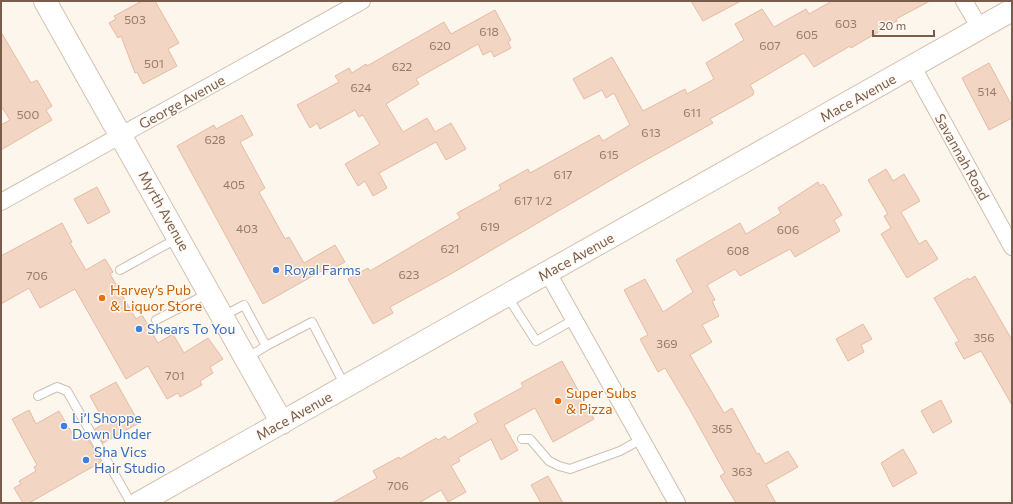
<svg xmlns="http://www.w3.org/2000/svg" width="1013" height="504" viewBox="0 0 1013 504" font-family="Commissioner,sans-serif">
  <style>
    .building { fill: #f3d5c3; stroke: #e6bba3 }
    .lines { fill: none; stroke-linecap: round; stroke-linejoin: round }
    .lane-casing { stroke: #d1beb0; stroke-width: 10 }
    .street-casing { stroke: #d1beb0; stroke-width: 18 }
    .secondary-casing { stroke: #d6c0b0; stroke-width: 24 }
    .lane { stroke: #fff; stroke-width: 8 }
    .street { stroke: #fff; stroke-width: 16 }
    .secondary { stroke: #fff; stroke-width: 22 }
    .shop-dot { fill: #3f7fe0; stroke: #fffaf3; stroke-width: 1.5 }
    .food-dot { fill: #e8710a; stroke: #fffaf3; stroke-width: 1.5 }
    .labels { text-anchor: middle; stroke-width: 3; stroke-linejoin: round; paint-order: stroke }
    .number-label { font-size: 12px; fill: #987a6a }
    .street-label { font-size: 14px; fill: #7a5c4d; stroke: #fffaf3 }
    .shop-label { font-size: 14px; fill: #366cbe; stroke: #fffaf3; text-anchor: start }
    .food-label { font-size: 14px; fill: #c56008; stroke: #fffaf3; text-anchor: start }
  </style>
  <rect width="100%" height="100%" fill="#fdf6ec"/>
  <path class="building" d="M 142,1 L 155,1 L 179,43 L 168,49 L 177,66 L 143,84 L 137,72 L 135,73 L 121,36 L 118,38 L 109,23 L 116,19 L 114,16 Z
    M 691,1 L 741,1 L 703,21 Z
    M 832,1 L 930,1 L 896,19 L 897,21 L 851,48 L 850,46 L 814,67 L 804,53 L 750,85 L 754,92 L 753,95 L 710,119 L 713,123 L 635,166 L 449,275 L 390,307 L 393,313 L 373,324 L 348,279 L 368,268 L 370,271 L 460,218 L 457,213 L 501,189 L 499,185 L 528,169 L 530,173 L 599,135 L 603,141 L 630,125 L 614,93 L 606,98 L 602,90 L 584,99 L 573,79 L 612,57 L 643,111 L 685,89 L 687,94 L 714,79 L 706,63 L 744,40 L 735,24 L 762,9 L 774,27 L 806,9 L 809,14 Z
    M 495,10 L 511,40 L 508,42 L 511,48 L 494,57 L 491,51 L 483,55 L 478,44 L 416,79 L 419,84 L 386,104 L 403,132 L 427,118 L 435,132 L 451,123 L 466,149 L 446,160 L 436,142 L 379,173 L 387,188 L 373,196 L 365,181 L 358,186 L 345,164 L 380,144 L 363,115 L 359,117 L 355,110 L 320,129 L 317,123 L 310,128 L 297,105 L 339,82 L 335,76 L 349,68 L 352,73 L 366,64 L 367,66 L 444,22 L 451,34 Z
    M 1,32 L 31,83 L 37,80 L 52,106 L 46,110 L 52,120 L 1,150 L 1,125 L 10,120 L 1,106 Z
    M 989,63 L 1012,106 L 1012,118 L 989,130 L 962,78 Z
    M 242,115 L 253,135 L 240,142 L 265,188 L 259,192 L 285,239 L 289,237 L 304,263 L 335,245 L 345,262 L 327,272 L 325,269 L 263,304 L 177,146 L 214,125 L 216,129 Z
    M 886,169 L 893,181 L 904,174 L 920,201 L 901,212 L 919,244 L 926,240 L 938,259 L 907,278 L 881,234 L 891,228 L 884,216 L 888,214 L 868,180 Z
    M 818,182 L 820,186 L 823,184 L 825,186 L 842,215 L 834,220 L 840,231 L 795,257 L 790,249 L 740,276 L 735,269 L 707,285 L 715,300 L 712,301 L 719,316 L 702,325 L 712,342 L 690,355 L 724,413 L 732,408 L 757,454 L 759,453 L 765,464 L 788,451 L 798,467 L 766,485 L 776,503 L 736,503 L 720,476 L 725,473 L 690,410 L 665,368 L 658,372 L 640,339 L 648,335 L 624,290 L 645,279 L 663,312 L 693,292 L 676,260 L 740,223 L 746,234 L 781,213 L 778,208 Z
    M 97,187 L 110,212 L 88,224 L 74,199 Z
    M 62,223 L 72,242 L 70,243 L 86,270 L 105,259 L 113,272 L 110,274 L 136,319 L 142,315 L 158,343 L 173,334 L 184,353 L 208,338 L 223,359 L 210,367 L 213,373 L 200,381 L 202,385 L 180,397 L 178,393 L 167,399 L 148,366 L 126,379 L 75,289 L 40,308 L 29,288 L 1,304 L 1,256 Z
    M 975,276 L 1012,340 L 1012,405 L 981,351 L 964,359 L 955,343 L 959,341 L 934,298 L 968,278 L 969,280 Z
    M 863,324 L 872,339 L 861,345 L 864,352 L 848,361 L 836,339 Z
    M 562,361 L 594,419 L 553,442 L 535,408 L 504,425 L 518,450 L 501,460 L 491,439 L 458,458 L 460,461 L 451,466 L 466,492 L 448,502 L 441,490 L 419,503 L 332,503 L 377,478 L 373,471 L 399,457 L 400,459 L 436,438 L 438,440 L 445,436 L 448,440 L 478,422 L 474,414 L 523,387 L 521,383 Z
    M 116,382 L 139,423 L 103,443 L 95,429 L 105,423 L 90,396 Z
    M 941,400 L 952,422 L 933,433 L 921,411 Z
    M 29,410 L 36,424 L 59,411 L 76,440 L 85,434 L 101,462 L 29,503 L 23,503 L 14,488 L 21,484 L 19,481 L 36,471 L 34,467 L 37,465 L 12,419 Z
    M 903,449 L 917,473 L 893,487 L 881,463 Z
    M 548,476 L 563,503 L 541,503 L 531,485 Z"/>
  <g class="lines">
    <g class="lane-casing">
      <path id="lane" d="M 120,270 L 178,238
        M 507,296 L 536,341 L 575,319
        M 223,316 L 244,305 L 266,346 L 247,358
        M 156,320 L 209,293
        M 266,346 L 312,322 L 345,386
        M 38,396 L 57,387 L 67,391 L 131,503
        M 522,439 L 530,439 L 549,461 L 559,466 L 570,469 L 620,451 L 642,439"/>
    </g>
    <g class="street-casing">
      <path id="street" d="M 964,1 L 980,28
        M 913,67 L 1012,247
        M 1,202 L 362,1
        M 548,273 L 677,503"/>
    </g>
    <g class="secondary-casing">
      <path id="secondary" d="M 45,1 L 282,423
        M 139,503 L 1012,10"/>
    </g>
    <use href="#lane" class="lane"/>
    <use href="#street" class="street"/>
    <use href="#secondary" class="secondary"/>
  </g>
  <g class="shop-dot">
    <circle cx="276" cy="270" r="4"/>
    <circle cx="139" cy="329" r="4"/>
    <circle cx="64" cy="426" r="4"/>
    <circle cx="86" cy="460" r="4"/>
  </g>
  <g class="food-dot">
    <circle cx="102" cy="298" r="4"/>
    <circle cx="558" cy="401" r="4"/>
  </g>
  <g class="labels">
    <g class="number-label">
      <text x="135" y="24">503</text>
      <text x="846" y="28">603</text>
      <text x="489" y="36">618</text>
      <text x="807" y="39">605</text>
      <text x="440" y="50">620</text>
      <text x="770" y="50">607</text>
      <text x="154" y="68">501</text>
      <text x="402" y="71">622</text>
      <text x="361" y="92">624</text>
      <text x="987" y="96">514</text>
      <text x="692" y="117">611</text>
      <text x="28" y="119">500</text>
      <text x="651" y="137">613</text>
      <text x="215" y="144">628</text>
      <text x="609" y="159">615</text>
      <text x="563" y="179">617</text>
      <text x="234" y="189">405</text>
      <text x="533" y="205">617 1/2</text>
      <text x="490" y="231">619</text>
      <text x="247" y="233">403</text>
      <text x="788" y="234">606</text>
      <text x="450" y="253">621</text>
      <text x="738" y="255">608</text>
      <text x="409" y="279">623</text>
      <text x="37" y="280">706</text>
      <text x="984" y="342">356</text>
      <text x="667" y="348">369</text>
      <text x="175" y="380">701</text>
      <text x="722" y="433">365</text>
      <text x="742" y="476">363</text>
      <text x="398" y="490">706</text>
    </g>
    <g class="street-label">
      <text transform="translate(858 98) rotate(-29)" y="5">Mace Avenue</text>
      <text transform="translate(182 102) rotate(-29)" y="5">George Avenue</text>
      <text transform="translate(962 157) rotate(61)" y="5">Savannah Road</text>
      <text transform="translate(164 211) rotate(61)" y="5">Myrth Avenue</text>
      <text transform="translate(576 257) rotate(-29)" y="5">Mace Avenue</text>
      <text transform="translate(294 416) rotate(-29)" y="5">Mace Avenue</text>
    </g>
    <g class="shop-label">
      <text x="284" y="275">Royal Farms</text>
      <text x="147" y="334">Shears To You</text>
      <text x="72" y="423">Li’l Shoppe<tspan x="72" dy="16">Down Under</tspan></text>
      <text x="94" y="457">Sha Vics<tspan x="94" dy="16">Hair Studio</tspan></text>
    </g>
    <g class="food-label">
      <text x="110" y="295">Harvey’s Pub<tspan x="110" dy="16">&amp; Liquor Store</tspan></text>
      <text x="566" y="398">Super Subs<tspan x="566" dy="16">&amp; Pizza</tspan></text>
    </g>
  </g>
  <rect width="1013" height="504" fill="none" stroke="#7a5c4d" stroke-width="4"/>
  <path d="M873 30v6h61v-6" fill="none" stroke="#7a5c4d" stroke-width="2"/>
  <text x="879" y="30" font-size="12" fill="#7a5c4d" stroke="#fffaf3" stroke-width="3" paint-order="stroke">20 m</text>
</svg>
